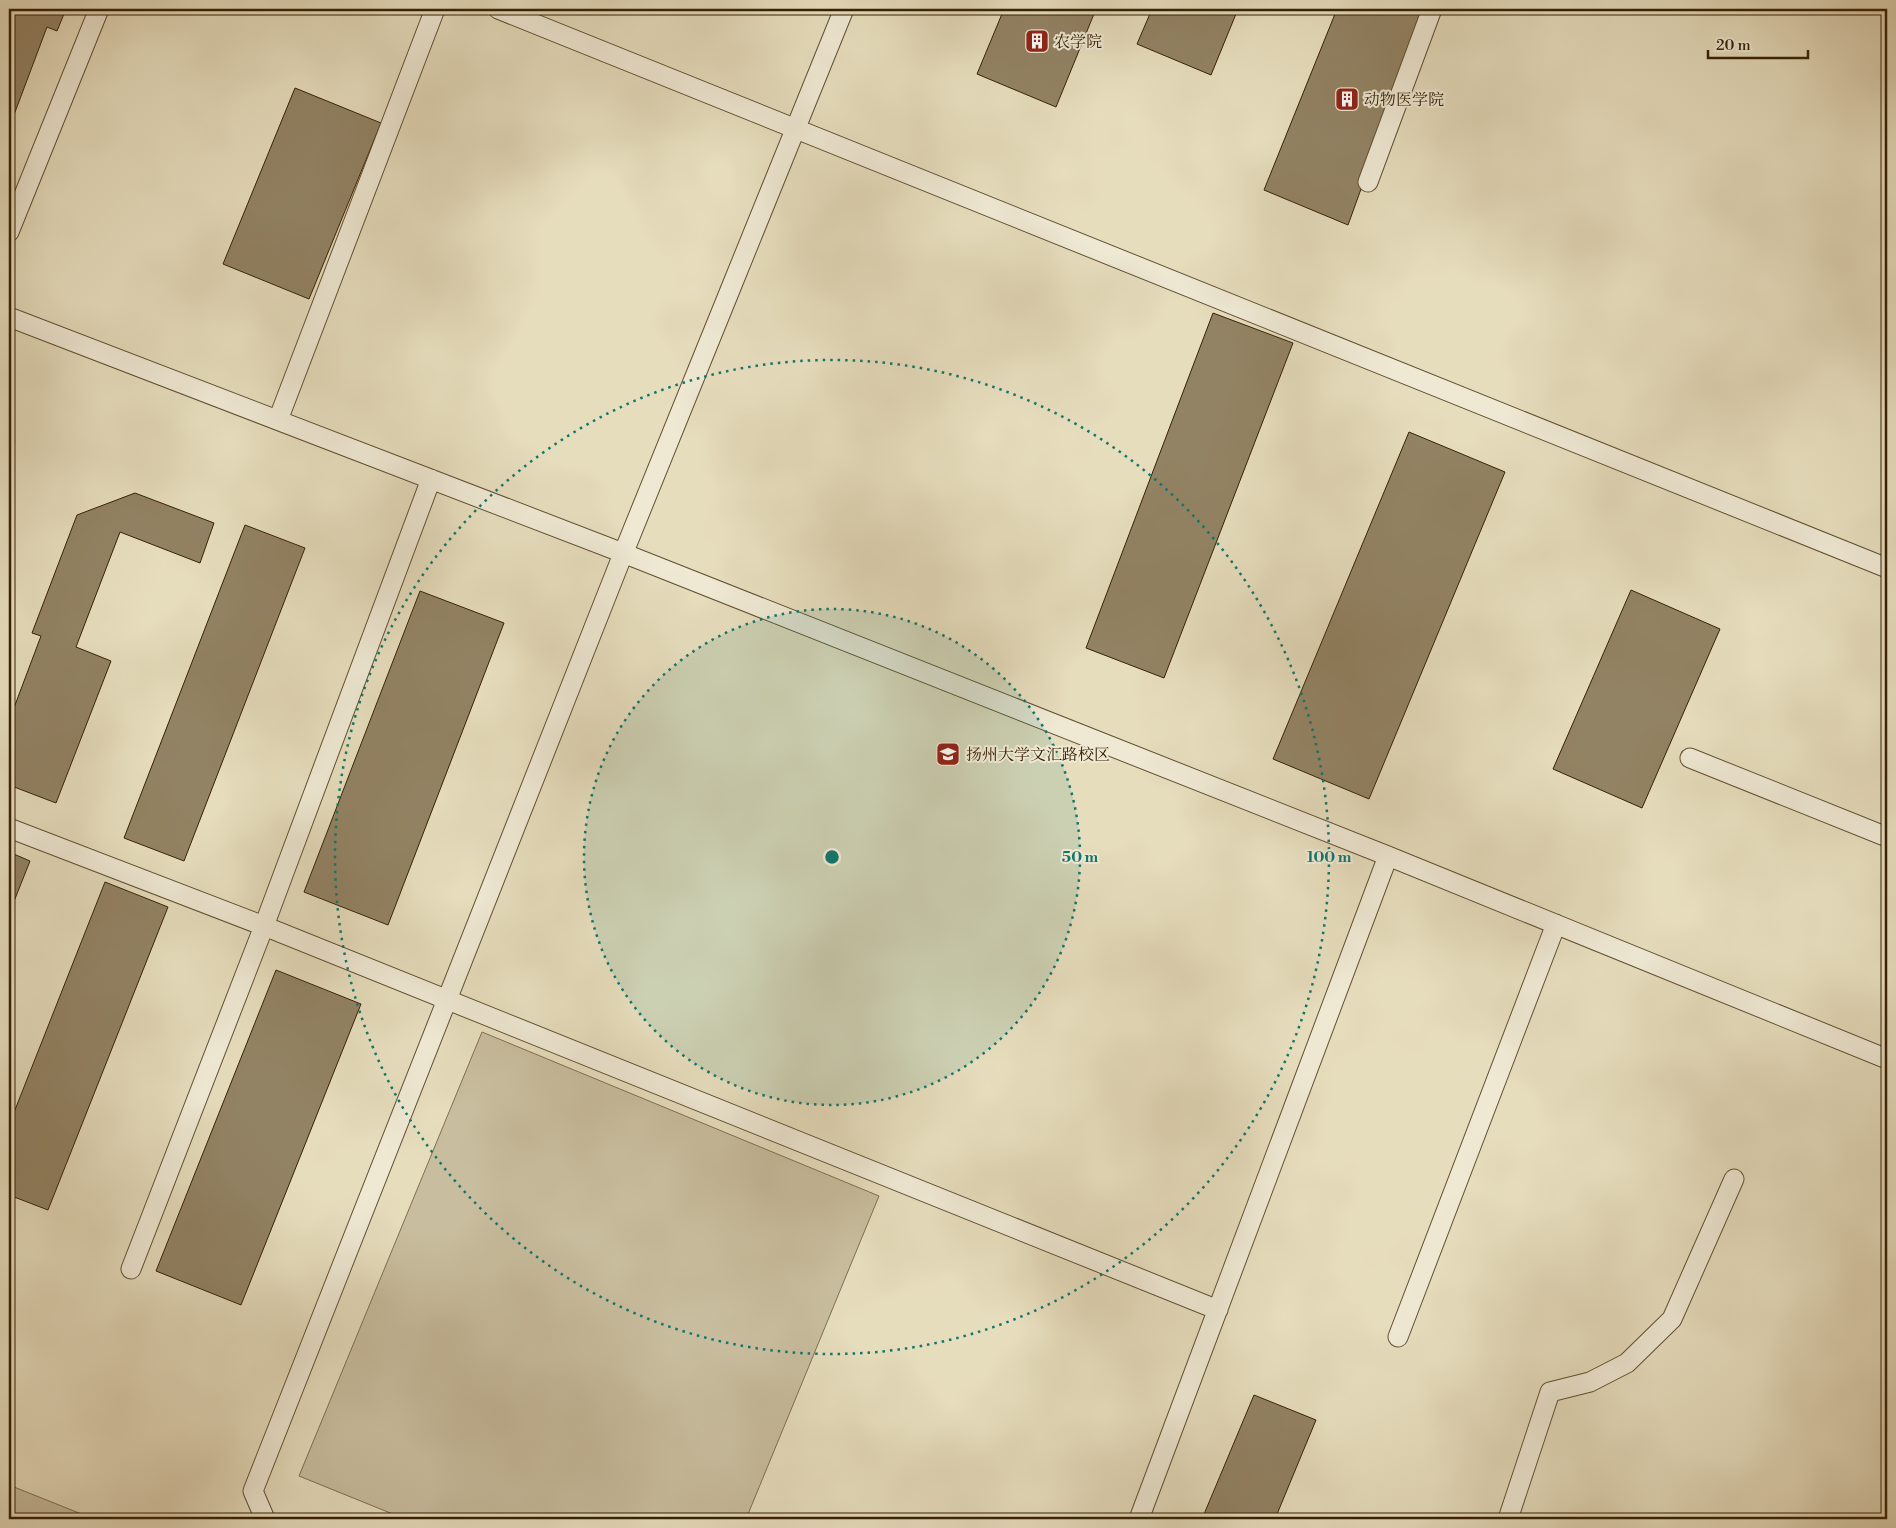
<svg xmlns="http://www.w3.org/2000/svg" width="1896" height="1528" viewBox="0 0 1896 1528" font-family="'Libre Bodoni','Noto Serif SC',serif">
  <style>
    .green { fill: #c8bd9e; stroke: #7f6f51 }
    .building { fill: #928364; stroke: #362104 }
    .lines { fill: none; stroke-linecap: round; stroke-linejoin: round }
    .service-casing { stroke: #625032; stroke-width: 21 }
    .service { stroke: #efe9d4; stroke-width: 19 }
    .ring { fill: none; stroke: #0f766e; stroke-width: 2.5; stroke-dasharray: 2.5 5 }
    .labels { text-anchor: middle; stroke-width: 4; stroke-linejoin: round; paint-order: stroke }
    .poi-label { font-size: 16px; fill: #362104; stroke: #efe9d4; text-anchor: start }
    .centre { fill: #0f766e; stroke: #efe9d4; stroke-width: 2.5 }
    .ring-label { font-size: 15px; text-anchor: middle; font-weight: bold; fill: #0f766e; stroke: #efe9d4; stroke-width: 4; stroke-linejoin: round; paint-order: stroke }
  </style>
  <rect width="100%" height="100%" fill="#e6ddbd"/>
  <filter id="stains"><feTurbulence type="fractalNoise" baseFrequency=".004" numOctaves="4"/><feColorMatrix values="0 0 0 0 .2 0 0 0 0 .09 0 0 0 0 .02 0 0 0 .5 -.17"/></filter>
  <radialGradient id="worn" r=".72"><stop offset=".6" stop-color="#630" stop-opacity="0"/><stop offset="1" stop-color="#630" stop-opacity=".3"/></radialGradient>
  <path class="green" d="M 482,1032 L 879,1196 L 746,1519 L 405,1519 L 299,1476 Z
    M 9,1485 L 94,1519 L 9,1519 Z"/>
  <path class="building" d="M 9,9 L 66,9 L 57,31 L 47,27 L 9,128 Z
    M 1004,9 L 1096,9 L 1056,107 L 977,74 Z
    M 1152,9 L 1238,9 L 1211,75 L 1137,44 Z
    M 1337,9 L 1426,9 L 1348,225 L 1264,190 Z
    M 295,88 L 381,123 L 309,299 L 223,264 Z
    M 1213,313 L 1293,343 L 1164,678 L 1086,648 Z
    M 1409,432 L 1505,472 L 1369,799 L 1273,759 Z
    M 9,439 L 15,441 L 9,456 Z
    M 135,493 L 214,523 L 200,563 L 120,532 L 76,647 L 111,661 L 56,803 L 9,785 L 9,721 L 41,636 L 32,633 L 77,515 Z
    M 245,525 L 305,548 L 184,861 L 124,838 Z
    M 1631,590 L 1720,629 L 1642,808 L 1553,769 Z
    M 420,591 L 504,623 L 388,925 L 304,892 Z
    M 9,852 L 30,861 L 9,914 Z
    M 105,882 L 168,907 L 48,1210 L 9,1195 L 9,1125 Z
    M 276,970 L 361,1004 L 241,1305 L 156,1271 Z
    M 1254,1395 L 1316,1420 L 1275,1519 L 1202,1519 Z"/>
  <g class="lines">
    <g class="service-casing">
      <path id="service" d="M 498,9 L 1887,568
        M 1368,182 L 1432,9
        M 9,232 L 99,9
        M 9,317 L 623,553 L 1388,856 L 1887,1059
        M 278,420 L 435,9
        M 1690,758 L 1887,837
        M 9,828 L 264,926 L 1218,1310
        M 131,1269 L 264,926 L 431,479
        M 1398,1337 L 1556,924
        M 265,1519 L 253,1491 C 374,1180 496,869 621,559 C 694,375 771,193 844,9
        M 1139,1519 L 1388,856
        M 1508,1519 L 1550,1392 L 1590,1382 L 1627,1363 L 1672,1319 L 1734,1179"/>
    </g>
    <use href="#service" class="service"/>
  </g>
  <circle cx="832" cy="857" r="248" fill="#0f766e" fill-opacity=".12"/>
  <g class="ring">
    <circle cx="832" cy="857" r="248"/>
    <circle cx="832" cy="857" r="497"/>
  </g>
  <defs>
    <g id="building-square" transform="scale(1.25)"><rect x="-9" y="-9" width="18" height="18" rx="4" fill="#8f2418" stroke="#efe9d4"/><path d="M-4-6H4V6H1V3H-1V6H-4ZM-2.5-4.3h1.7v1.8h-1.7ZM.8-4.3h1.7v1.8H.8ZM-2.5-1h1.7V.8h-1.7ZM.8-1h1.7V.8H.8Z" fill="#fff"/></g>
    <g id="university-square" transform="scale(1.25)"><rect x="-9" y="-9" width="18" height="18" rx="4" fill="#8f2418" stroke="#efe9d4"/><path d="M0-5L7-2L0 1L-7-2ZM-4 1L0 2.5L4 1V4Q0 6-4 4Z" fill="#fff"/></g>
  </defs>
  <g fill-rule="evenodd">
    <use href="#building-square" x="1037" y="41"/>
    <use href="#building-square" x="1347" y="99"/>
    <use href="#university-square" x="948" y="754"/>
  </g>
  <g class="labels">
    <g class="poi-label">
      <text x="1054" y="47">农学院</text>
      <text x="1364" y="105">动物医学院</text>
      <text x="966" y="760">扬州大学文汇路校区</text>
    </g>
  </g>
  <circle cx="832" cy="857" r="8" class="centre"/>
  <g class="ring-label">
    <text x="1080" y="862">50 m</text>
    <text x="1329" y="862">100 m</text>
  </g>
  <rect width="1896" height="1528" fill="none" stroke="#e6ddbd" stroke-width="30"/>
  <rect x="10" y="10" width="1876" height="1508" fill="none" stroke="#362104" stroke-width="2.5"/>
  <rect x="15" y="15" width="1866" height="1498" fill="none" stroke="#362104"/>
  <path d="M1708 50v8h100v-8" fill="none" stroke="#362104" stroke-width="2.5"/>
  <text x="1716" y="50" font-size="15" fill="#362104" stroke="#efe9d4" stroke-width="4" paint-order="stroke">20 m</text>
  <rect width="100%" height="100%" filter="url(#stains)"/>
  <rect width="100%" height="100%" fill="url(#worn)"/>
</svg>
